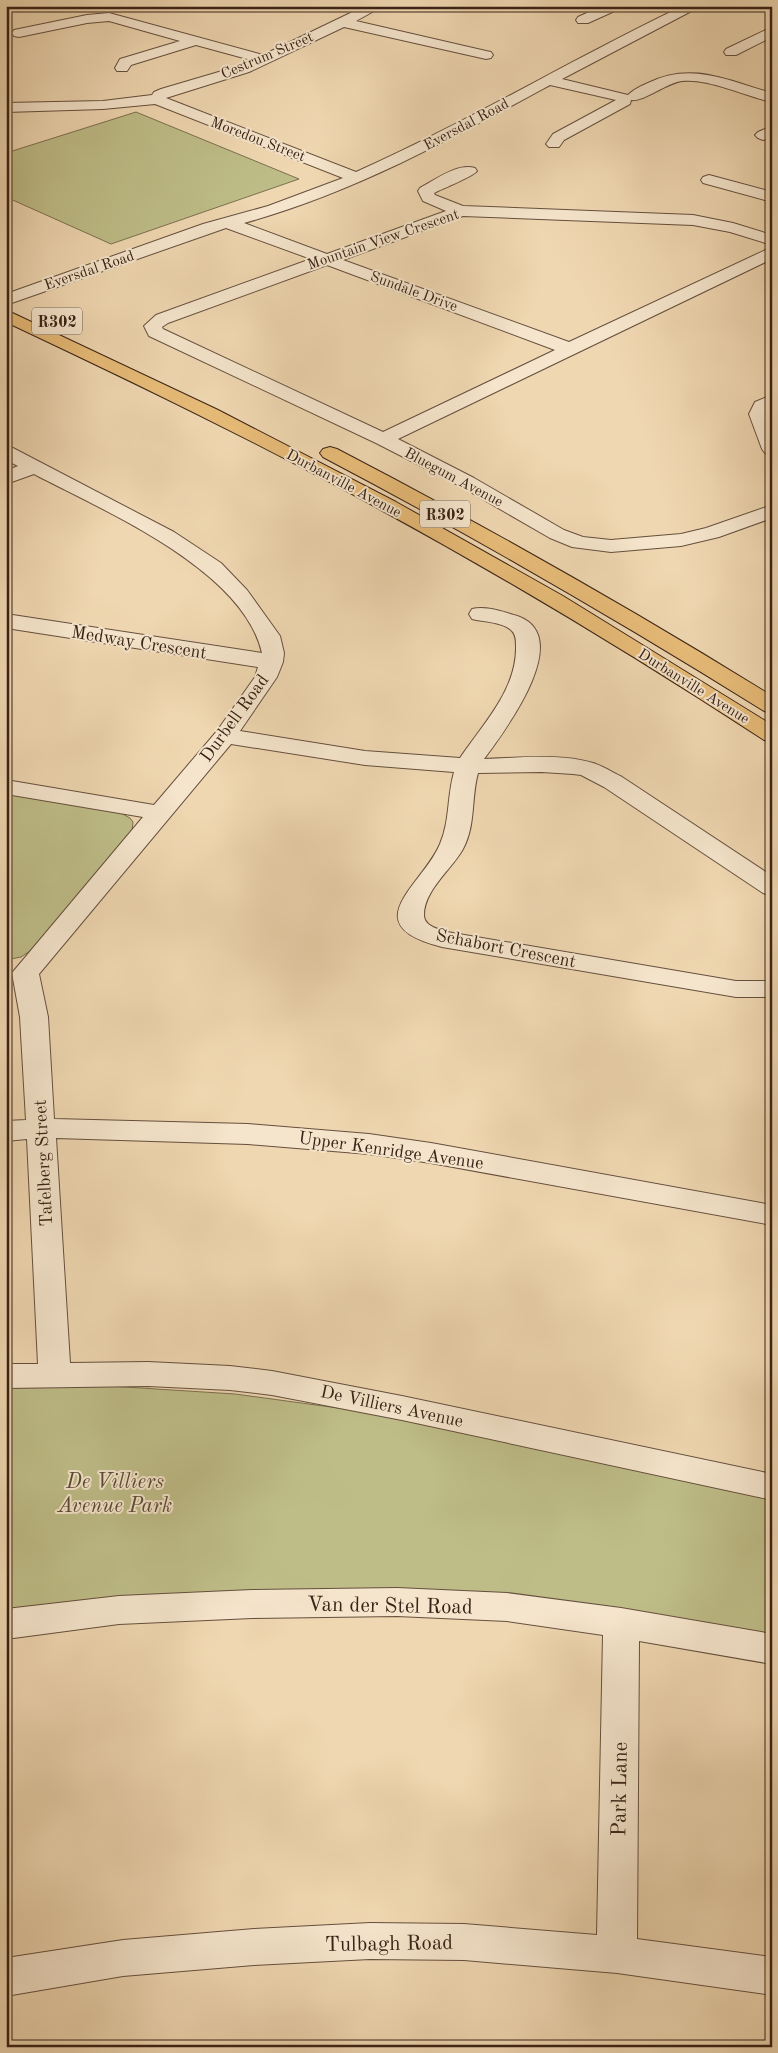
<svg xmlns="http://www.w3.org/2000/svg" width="778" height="2053" viewBox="0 0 778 2053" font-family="'Old Standard TT',serif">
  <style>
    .green { fill: #bebd88; stroke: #7c7050 }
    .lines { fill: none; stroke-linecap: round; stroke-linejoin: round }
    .minor-casing { stroke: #664f3e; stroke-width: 2 }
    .major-casing { stroke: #392217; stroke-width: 2 }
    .minor { fill: #f5e5cc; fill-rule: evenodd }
    .major { fill: #e8bc78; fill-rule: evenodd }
    .labels { text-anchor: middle; stroke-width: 4; stroke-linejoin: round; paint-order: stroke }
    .far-street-label { font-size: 15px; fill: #392217; stroke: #f5e5cc }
    .shield { fill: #f5e5cc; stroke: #715c4d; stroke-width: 1 }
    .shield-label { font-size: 16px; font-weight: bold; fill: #392217 }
    .street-label { font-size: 18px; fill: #392217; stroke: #f5e5cc }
    .near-park-label { font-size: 21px; font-style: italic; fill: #5a4933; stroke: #f5e5cc }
    .near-street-label { font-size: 21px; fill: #392217; stroke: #f5e5cc }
  </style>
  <rect width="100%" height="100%" fill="#efd7b1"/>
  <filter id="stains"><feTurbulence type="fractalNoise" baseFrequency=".004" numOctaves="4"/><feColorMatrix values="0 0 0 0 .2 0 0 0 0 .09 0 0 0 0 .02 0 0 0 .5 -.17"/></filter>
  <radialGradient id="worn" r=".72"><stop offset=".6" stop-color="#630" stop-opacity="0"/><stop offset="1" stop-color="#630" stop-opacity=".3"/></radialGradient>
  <path class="green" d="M 136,112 L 299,179 L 111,244 L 6,197 L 6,153 Z
    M 6,793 L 119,812 L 130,818 L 133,822 L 132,831 L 30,951 L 21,957 L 6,960 Z
    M 93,1385 L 235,1394 L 375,1413 L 772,1499 L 772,1635 L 713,1624 L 550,1602 L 6,1611 L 6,1386 Z"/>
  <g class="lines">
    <g class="minor-casing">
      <path id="minor" d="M 365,6 L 383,6 L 356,21 L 486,51 L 491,52 L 493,55 L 491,58 L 486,59 L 344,27 L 249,72 L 166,98 L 356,172 C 468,122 572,59 683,6 L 701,6 L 562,79 L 628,95 C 633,90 641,86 648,83 C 692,61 728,81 772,93 L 772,102 C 745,96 708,78 682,81 C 666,83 644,102 631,100 L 630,104 L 564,140 L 559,147 L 549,147 L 546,144 L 553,134 L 616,100 L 550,85 C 451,139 353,193 244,223 L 327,254 L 446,211 L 423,201 L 418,191 L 420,188 C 435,180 457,163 475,168 L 477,171 C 474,176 442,189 434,193 L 435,195 L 463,206 L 693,215 L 733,223 L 772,235 L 772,245 L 730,232 L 693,225 L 463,216 L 343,260 L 569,342 L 772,247 L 772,259 L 398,439 L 474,478 L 564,530 L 583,537 L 611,540 L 681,534 L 706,528 L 772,505 L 772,518 L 719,537 L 681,546 L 611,552 L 572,547 L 550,538 L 460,486 L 376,443 L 149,336 L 144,326 L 156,315 L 311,259 L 226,228 L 6,305 L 6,294 L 203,224 L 268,206 L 343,178 L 155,104 L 103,109 L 6,112 L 6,103 L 103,101 L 152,95 L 154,92 L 161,89 L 239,66 L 251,60 L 196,45 L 131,65 L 127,71 L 117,71 L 115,68 L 120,59 L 180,41 L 109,21 L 87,23 L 19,37 L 14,36 L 12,33 L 14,30 L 87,15 L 109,13 L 263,55 ZM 327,265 L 555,350 L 383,432 L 163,329 L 162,327 L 168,323 Z
        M 602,6 L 621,6 L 619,9 L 588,23 L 578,23 L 576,20 L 578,17 Z
        M 772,27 L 772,37 L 736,55 L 726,55 L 724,52 L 726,49 Z
        M 772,126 L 772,137 L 763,140 L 758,138 L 755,135 L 758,132 Z
        M 709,175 L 772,192 L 772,202 L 703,183 L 701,180 L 703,177 Z
        M 772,395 L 772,409 L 769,414 L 772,422 L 772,455 L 765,453 L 762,449 L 749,414 L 755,402 Z
        M 6,446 L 13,448 L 174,532 L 221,563 L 247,590 L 280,636 L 284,653 L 283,662 L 277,677 L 240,731 L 365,751 L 460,758 C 483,724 517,690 516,646 C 516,641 516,635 512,631 C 504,622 484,622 472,619 L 469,614 L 472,609 C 485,606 501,611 514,615 C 579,633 504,732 484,759 C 519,758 559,753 593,763 C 603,766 612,772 622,777 L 772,876 L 772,896 L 763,893 L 604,787 L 581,775 L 573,774 L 542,772 L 478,773 C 471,798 476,825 463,849 C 452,869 424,890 424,915 C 424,926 438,929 447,932 L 736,981 L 772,981 L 772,997 L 736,997 L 442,947 C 353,925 423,885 440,844 C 450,821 447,796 454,772 L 365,765 L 231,744 L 39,974 L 48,1017 L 54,1119 L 248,1124 L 369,1134 L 431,1143 L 772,1205 L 772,1225 L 431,1163 L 369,1154 L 248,1144 L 56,1138 L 70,1363 L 148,1362 L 230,1366 L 272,1371 L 402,1396 L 772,1474 L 772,1500 L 402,1420 L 272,1395 L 230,1390 L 148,1386 L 6,1388 L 6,1364 L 38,1364 L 27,1139 L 6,1141 L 6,1121 L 26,1120 L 20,1017 L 12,973 L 143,817 L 6,794 L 6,780 L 154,805 L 217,731 L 255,677 L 258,667 L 6,628 L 6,614 L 262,653 C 243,569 104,511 34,474 L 6,484 L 6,471 L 18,466 L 6,460 Z
        M 397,1588 L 507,1593 L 621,1608 L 772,1634 L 772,1664 L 639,1641 L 637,1939 L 772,1957 L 772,1995 L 617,1973 L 464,1960 L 370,1959 L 254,1965 L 123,1976 L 6,1996 L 6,1958 L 123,1940 L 254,1929 L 370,1923 L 464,1924 L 597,1935 L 603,1635 L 507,1621 L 397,1616 L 252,1618 L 119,1624 L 6,1639 L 6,1609 L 119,1596 L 252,1590 Z"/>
    </g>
    <g class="major-casing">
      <path id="major" d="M 6,310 L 218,410 L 396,502 L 563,596 L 772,725 L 772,742 L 764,740 C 640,659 513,582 383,511 C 260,443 133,382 6,322 Z
        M 330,447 L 337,449 C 485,526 630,608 772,696 L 772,713 L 764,711 C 620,621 473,536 323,457 L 320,453 L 323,449 Z"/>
    </g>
    <use href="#minor" class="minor"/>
    <use href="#major" class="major"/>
  </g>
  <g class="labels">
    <g class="far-street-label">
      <text transform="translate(267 55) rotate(-23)" y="5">Cestrum Street</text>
      <text transform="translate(466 124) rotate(-28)" y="5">Eversdal Road</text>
      <text transform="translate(258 139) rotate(21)" y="5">Moredou Street</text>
      <text transform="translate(383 239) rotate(-19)" y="5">Mountain View Crescent</text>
      <text transform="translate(89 270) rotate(-19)" y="5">Eversdal Road</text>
      <text transform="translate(414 291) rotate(20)" y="5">Sundale Drive</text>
      <text transform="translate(454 477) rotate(28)" y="5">Bluegum Avenue</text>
      <text transform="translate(344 483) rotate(28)" y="5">Durbanville Avenue</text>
      <text transform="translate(694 686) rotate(32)" y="5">Durbanville Avenue</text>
    </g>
    <g class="shield">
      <rect x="32" y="307.5" width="50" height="27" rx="4"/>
      <rect x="420" y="500.5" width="50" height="27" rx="4"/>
    </g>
    <g class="shield-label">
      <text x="57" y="327">R302</text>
      <text x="445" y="520">R302</text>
    </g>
    <g class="street-label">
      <text transform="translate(139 642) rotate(9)" y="6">Medway Crescent</text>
      <text transform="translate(234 718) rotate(-54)" y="6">Durbell Road</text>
      <text transform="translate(506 948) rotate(11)" y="6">Schabort Crescent</text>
      <text transform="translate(391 1150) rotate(8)" y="6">Upper Kenridge Avenue</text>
      <text transform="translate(43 1163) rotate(-93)" y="6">Tafelberg Street</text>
      <text transform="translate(392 1406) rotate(12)" y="6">De Villiers Avenue</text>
    </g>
    <g class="near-park-label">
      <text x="115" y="1488">De Villiers<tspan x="115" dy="24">Avenue Park</tspan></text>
    </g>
    <g class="near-street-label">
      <text transform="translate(390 1605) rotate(1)" y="7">Van der Stel Road</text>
      <text transform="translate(619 1789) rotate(-89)" y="7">Park Lane</text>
      <text transform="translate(389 1943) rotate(-1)" y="7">Tulbagh Road</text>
    </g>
  </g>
  <rect width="778" height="2053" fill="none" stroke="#efd7b1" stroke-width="25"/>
  <rect x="8" y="8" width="763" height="2038" fill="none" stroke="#392217" stroke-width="2.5"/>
  <rect x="12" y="12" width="753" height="2028" fill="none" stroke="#392217"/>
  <rect width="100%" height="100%" filter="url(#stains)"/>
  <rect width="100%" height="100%" fill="url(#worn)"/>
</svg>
